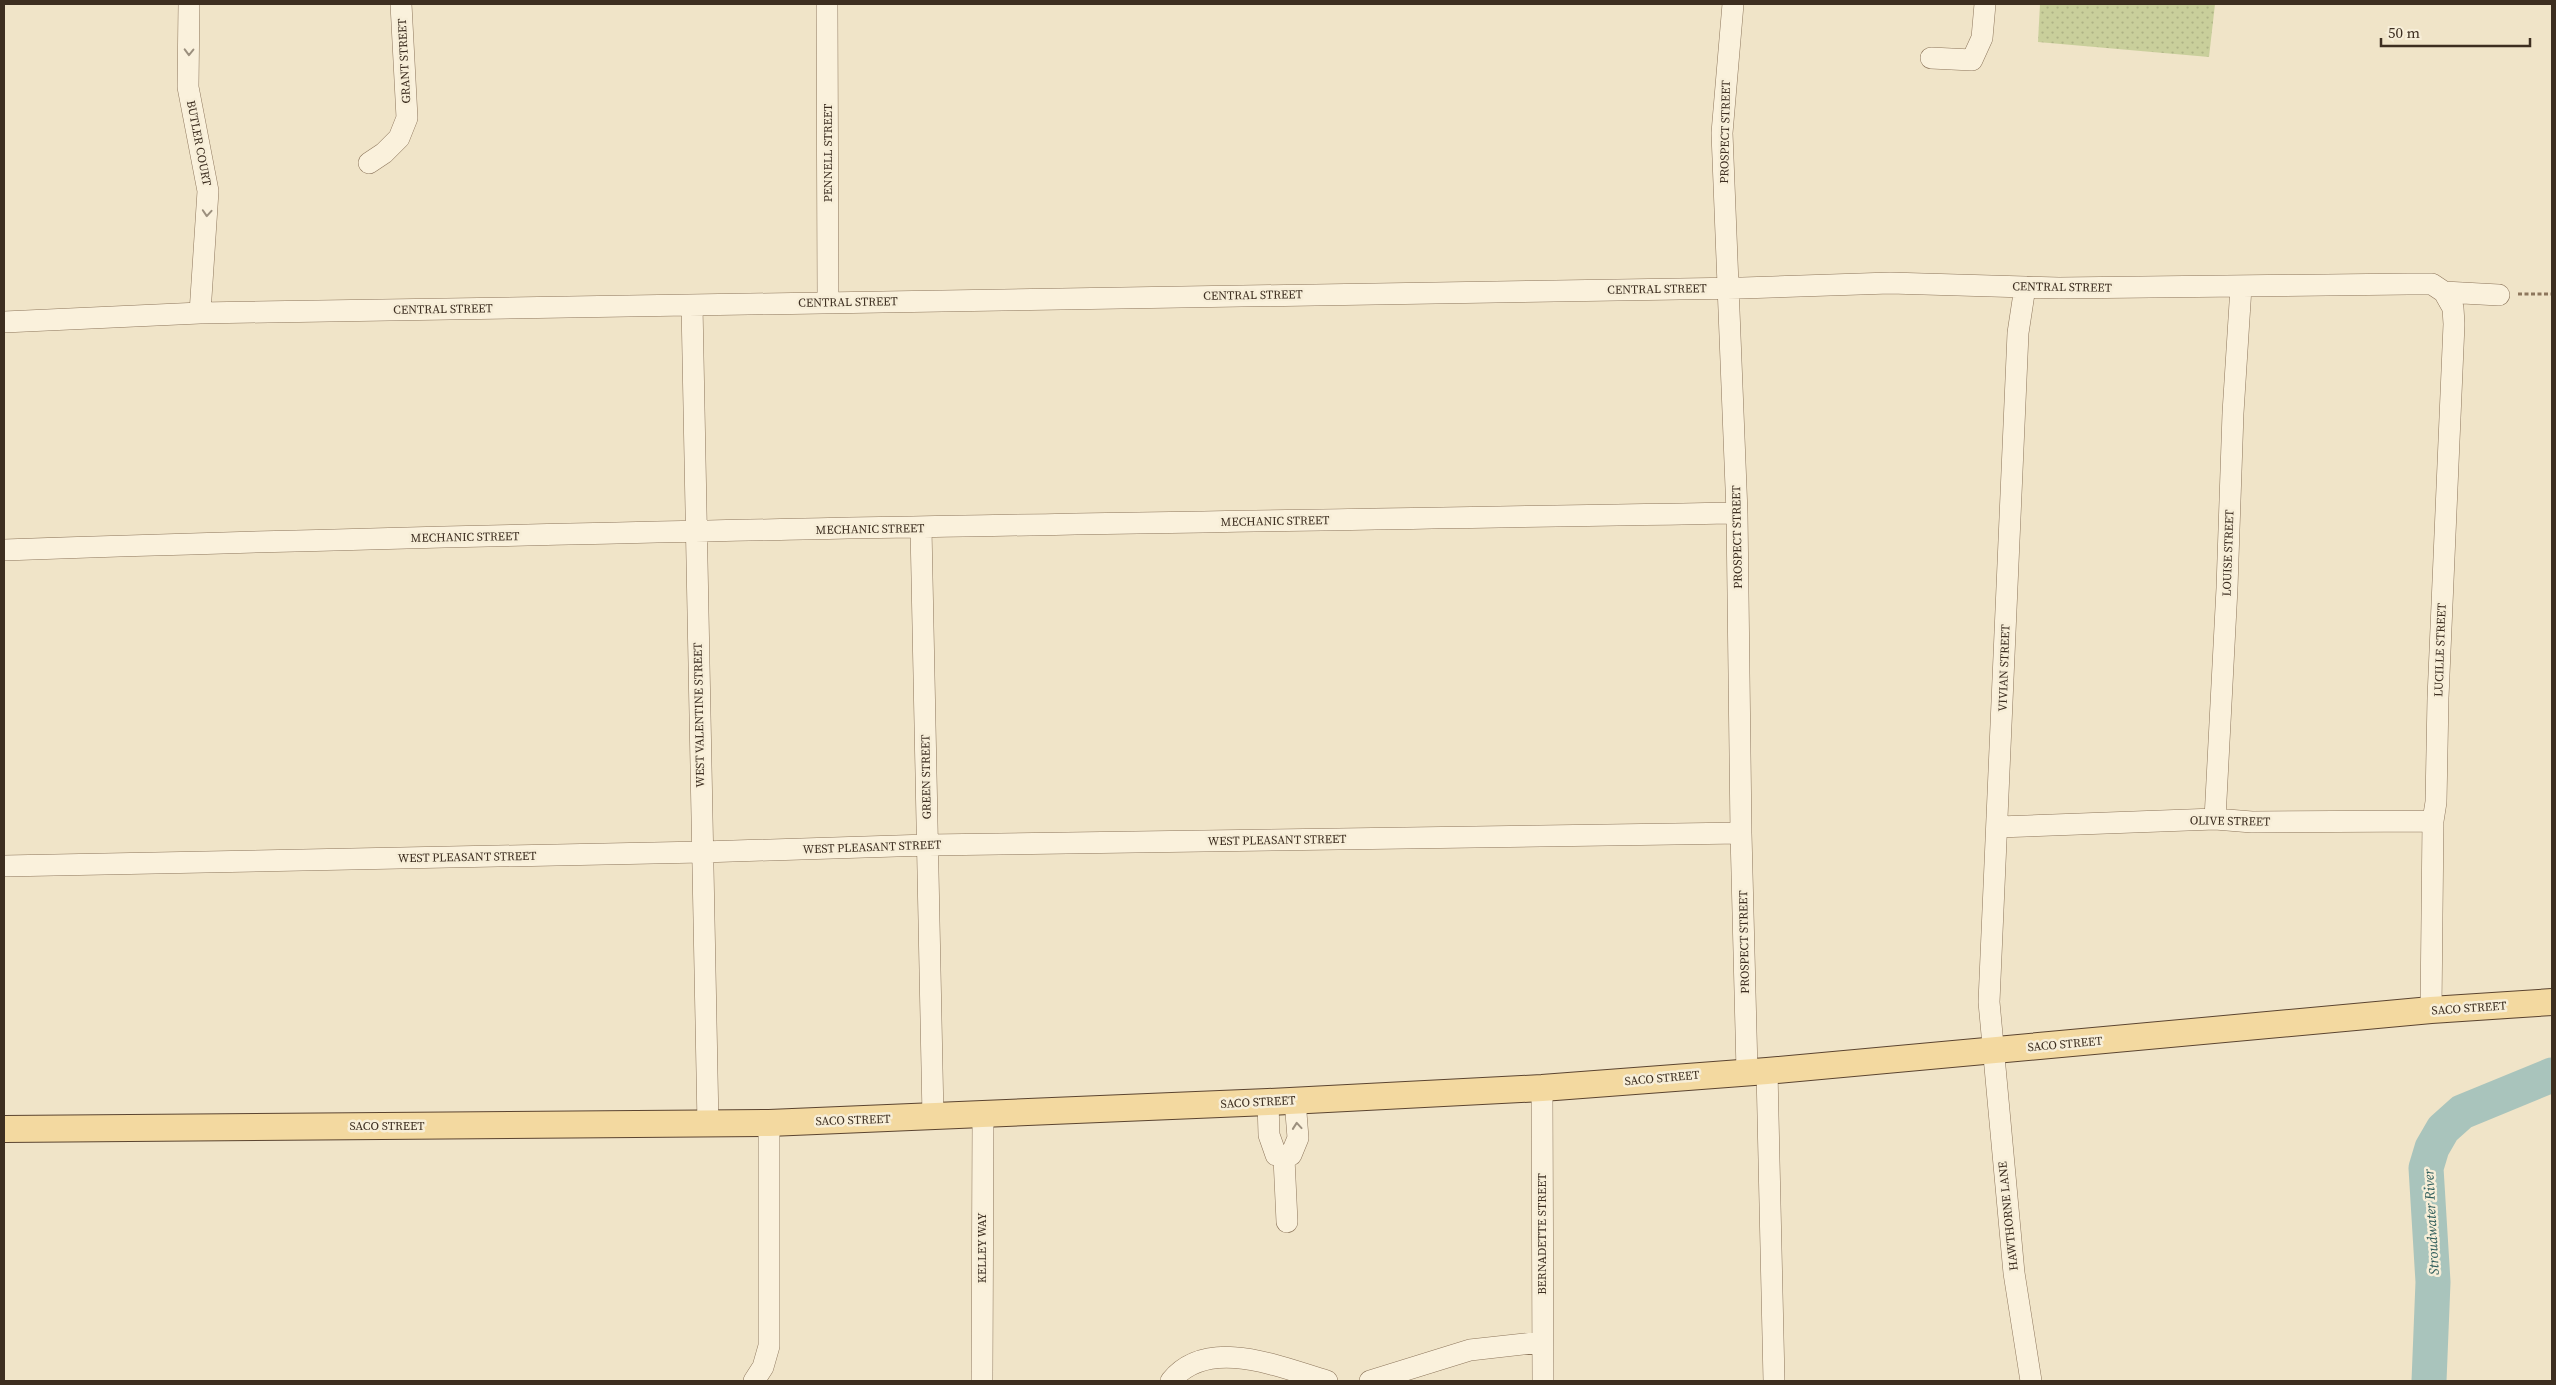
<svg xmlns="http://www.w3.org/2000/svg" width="2556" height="1385" viewBox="0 0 2556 1385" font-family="'Source Serif 4',serif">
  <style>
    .park { fill: url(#park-dots) }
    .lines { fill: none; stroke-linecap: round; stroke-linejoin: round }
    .river { stroke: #a9c4bc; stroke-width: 35 }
    .minor-casing { stroke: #8d765c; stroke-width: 22 }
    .major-casing { stroke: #5b4430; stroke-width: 28 }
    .path { stroke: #8d765c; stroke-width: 3; stroke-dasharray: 4 2.5; stroke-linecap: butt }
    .minor { stroke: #faf1dc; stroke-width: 21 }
    .major { stroke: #f3d9a0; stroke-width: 26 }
    .oneway { stroke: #9c907e }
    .labels { text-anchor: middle; stroke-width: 5; stroke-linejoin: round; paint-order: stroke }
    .street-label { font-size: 12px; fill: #3d2e20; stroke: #f7eed8 }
    .water-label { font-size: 14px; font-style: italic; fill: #2f5d5a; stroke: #f7eed8 }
  </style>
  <defs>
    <pattern id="park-dots" width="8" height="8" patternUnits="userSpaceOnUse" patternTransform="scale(1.25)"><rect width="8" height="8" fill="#c9cf9b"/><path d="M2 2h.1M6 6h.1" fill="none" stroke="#aeb285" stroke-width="1.8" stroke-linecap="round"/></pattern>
  </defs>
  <rect width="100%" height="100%" fill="#f0e4c8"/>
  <path class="park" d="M 2040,4 L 2215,4 L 2209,57 L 2038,42 Z"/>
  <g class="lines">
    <path class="river" d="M 2429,1381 L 2433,1282 L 2426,1168 L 2432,1148 L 2443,1129 L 2462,1112 L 2552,1075"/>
    <g class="minor-casing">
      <path id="minor" d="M 189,4 L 188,87 L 208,191 L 200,313
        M 827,4 L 828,302
        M 1733,4 L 1722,133 L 1737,513 L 1741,833 L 1747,1071
        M 1931,58 L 1972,60 L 1982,38 L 1985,4
        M 369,163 L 384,153 L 399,138 L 407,118 L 401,4
        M 2025,287 L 2018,333 L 1989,1002 L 2014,1273 L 2031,1381
        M 692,305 L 708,1124
        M 4,322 L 200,313 L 1742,288 L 1890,283 L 2059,288 L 2408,284 L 2432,284 L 2444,292 L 2499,295
        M 921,528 L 933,1117
        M 4,550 C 581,530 1159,523 1737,513
        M 2215,819 L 2227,588 L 2233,413 L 2241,287
        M 1998,827 L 2215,819 L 2252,822 L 2433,821
        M 4,866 L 702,852 L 928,845 L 1741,833
        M 2431,1010 L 2433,821 L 2436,802 L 2438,698 L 2454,324 L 2453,308 L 2444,292
        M 1767,1071 L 1774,1381
        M 1542,1088 L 1543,1381
        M 1268,1102 L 1269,1135 L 1276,1155 L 1284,1158 L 1291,1155 L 1298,1138 L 1295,1100
        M 1284,1158 L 1287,1222
        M 754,1381 L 763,1367 L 769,1346 L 769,1123
        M 982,1381 L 983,1115
        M 1171,1381 C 1208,1335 1282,1368 1327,1381
        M 1370,1381 L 1470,1350 L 1542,1342"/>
    </g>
    <g class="major-casing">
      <path id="major" d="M 4,1129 L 769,1123 L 1268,1102 L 1542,1088 L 1767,1071 L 2431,1010 L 2552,1002"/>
    </g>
    <path class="path" d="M 2518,294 L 2552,294"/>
    <use href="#minor" class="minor"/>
    <use href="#major" class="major"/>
  </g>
  <defs><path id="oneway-chevron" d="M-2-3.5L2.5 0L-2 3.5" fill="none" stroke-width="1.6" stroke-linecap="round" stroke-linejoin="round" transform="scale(1.25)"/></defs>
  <g class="oneway">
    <use href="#oneway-chevron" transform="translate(189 52) rotate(91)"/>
    <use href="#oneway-chevron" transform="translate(207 213) rotate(94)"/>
    <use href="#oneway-chevron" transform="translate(1297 1126) rotate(-95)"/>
  </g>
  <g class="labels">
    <g class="street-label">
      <text transform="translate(404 61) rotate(-93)" y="4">GRANT STREET</text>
      <text transform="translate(1725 132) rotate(-89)" y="4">PROSPECT STREET</text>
      <text transform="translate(199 143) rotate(79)" y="4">BUTLER COURT</text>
      <text transform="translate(828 153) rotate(-90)" y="4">PENNELL STREET</text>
      <text transform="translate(2062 287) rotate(1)" y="4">CENTRAL STREET</text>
      <text transform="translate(1657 289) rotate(-1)" y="4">CENTRAL STREET</text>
      <text transform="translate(1253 295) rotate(-1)" y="4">CENTRAL STREET</text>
      <text transform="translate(848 302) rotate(-1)" y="4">CENTRAL STREET</text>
      <text transform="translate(443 309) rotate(-1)" y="4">CENTRAL STREET</text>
      <text transform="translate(1275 521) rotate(-1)" y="4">MECHANIC STREET</text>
      <text transform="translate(870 529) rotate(-1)" y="4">MECHANIC STREET</text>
      <text transform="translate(465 537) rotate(-1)" y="4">MECHANIC STREET</text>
      <text transform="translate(1737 537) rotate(-91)" y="4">PROSPECT STREET</text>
      <text transform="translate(2228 553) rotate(-88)" y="4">LOUISE STREET</text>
      <text transform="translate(2440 650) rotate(-88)" y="4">LUCILLE STREET</text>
      <text transform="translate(2004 668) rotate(-88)" y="4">VIVIAN STREET</text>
      <text transform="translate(699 715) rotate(-91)" y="4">WEST VALENTINE STREET</text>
      <text transform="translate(926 777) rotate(-91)" y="4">GREEN STREET</text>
      <text transform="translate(2230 821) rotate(1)" y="4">OLIVE STREET</text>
      <text transform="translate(1277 840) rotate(-1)" y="4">WEST PLEASANT STREET</text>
      <text transform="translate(872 847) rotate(-2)" y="4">WEST PLEASANT STREET</text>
      <text transform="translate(467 857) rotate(-1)" y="4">WEST PLEASANT STREET</text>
      <text transform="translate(1744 942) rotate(-91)" y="4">PROSPECT STREET</text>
      <text transform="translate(2469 1008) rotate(-4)" y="4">SACO STREET</text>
      <text transform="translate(2065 1044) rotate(-5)" y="4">SACO STREET</text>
      <text transform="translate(1662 1078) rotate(-5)" y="4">SACO STREET</text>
      <text transform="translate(1258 1102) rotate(-3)" y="4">SACO STREET</text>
      <text transform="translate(853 1120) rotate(-2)" y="4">SACO STREET</text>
      <text x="387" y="1130">SACO STREET</text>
      <text transform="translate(2008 1216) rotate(-96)" y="4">HAWTHORNE LANE</text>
      <text transform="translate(1542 1234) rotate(-90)" y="4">BERNADETTE STREET</text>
      <text transform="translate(982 1248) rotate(-90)" y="4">KELLEY WAY</text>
    </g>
    <g class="water-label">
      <text transform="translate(2431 1222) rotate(-93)" y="5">Stroudwater River</text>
    </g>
  </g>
  <rect width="2556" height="1385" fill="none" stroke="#3d2e20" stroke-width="10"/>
  <path d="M2381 38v8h149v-8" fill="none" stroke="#3d2e20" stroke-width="2.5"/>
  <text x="2388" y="38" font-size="15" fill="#3d2e20" stroke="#f7eed8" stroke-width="4" paint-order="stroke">50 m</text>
</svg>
